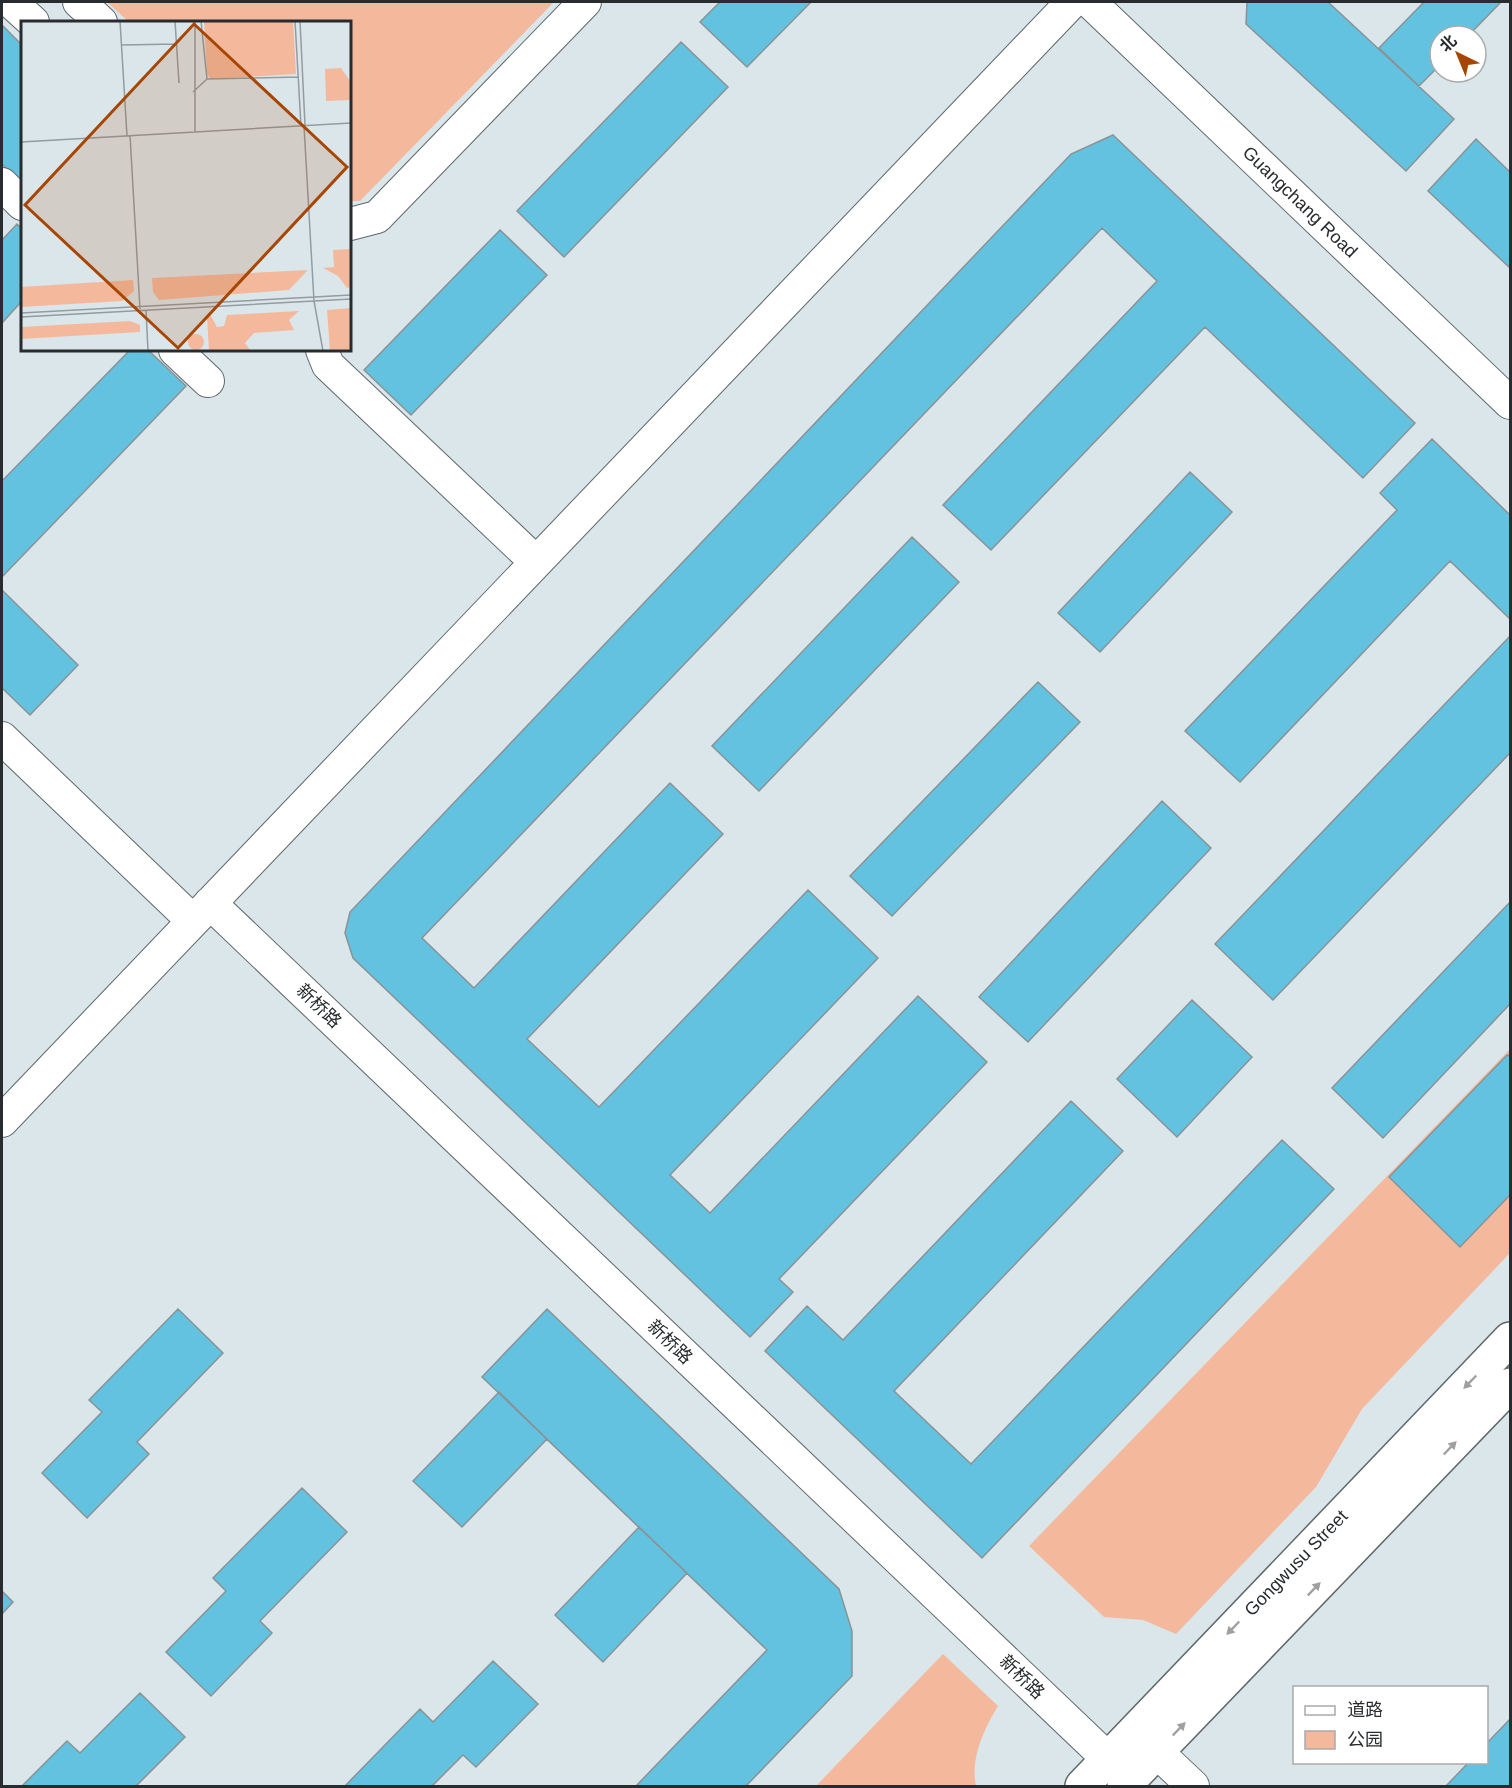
<svg xmlns="http://www.w3.org/2000/svg" width="1512" height="1788" viewBox="0 0 1512 1788" font-family="Helvetica,'Noto Sans SC',sans-serif">
  <style>
    .green { fill: #f4b99d }
    .building { fill: #64c2e1; stroke: #889396; stroke-width: 1.5 }
    .lines { fill: none; stroke-linecap: round; stroke-linejoin: round }
    .minor-casing { stroke: #5e686b; stroke-width: 34 }
    .major-casing { stroke: #5e686b; stroke-width: 36 }
    .minor { stroke: #fff; stroke-width: 32 }
    .major { stroke: #fff; stroke-width: 33 }
    .oneway { fill: #9ea0a1 }
    .labels { text-anchor: middle; stroke-width: 5; stroke-linejoin: round; paint-order: stroke }
    .street-label { font-size: 18px; fill: #282c2e; stroke: #fff }
    .inset-road { fill: none; stroke: #939c9f; stroke-width: 1.5 }
    .view { fill: #a74601; fill-opacity: 0.15; stroke: #a74601; stroke-width: 3 }
    .inset-edge { fill: none; stroke: #282c2e; stroke-width: 3 }
  </style>
  <rect width="100%" height="100%" fill="#dbe6ea"/>
  <path class="green" d="M 107,2 L 554,2 L 360,201 L 350,201 L 350,22 L 129,22 Z
    M 1510,1049 L 1510,1253 L 1362,1409 L 1316,1487 L 1176,1634 L 1143,1620 L 1104,1617 L 1029,1546 Z
    M 943,1654 L 998,1706 C 984,1729 970,1759 976,1786 L 816,1786 Z"/>
  <path class="building" d="M 720,2 L 811,2 L 747,67 L 700,22 Z
    M 1247,2 L 1328,2 L 1454,119 L 1406,171 L 1246,24 Z
    M 1424,2 L 1501,2 L 1468,36 L 1440,36 L 1440,65 L 1419,86 L 1379,48 Z
    M 2,25 L 22,45 L 22,184 L 2,164 Z
    M 681,42 L 728,87 L 564,257 L 517,211 Z
    M 1113,135 L 1415,423 L 1363,478 L 1205,327 L 991,550 L 943,505 L 1157,281 L 1102,228 L 422,938 L 474,988 L 670,783 L 723,834 L 527,1039 L 599,1107 L 808,890 L 878,958 L 670,1175 L 710,1213 L 918,996 L 987,1062 L 779,1279 L 793,1292 L 750,1337 L 353,958 L 345,933 L 350,912 L 1071,154 Z
    M 1476,139 L 1510,172 L 1510,268 L 1428,191 Z
    M 17,224 L 22,229 L 22,301 L 2,323 L 2,240 Z
    M 500,230 L 547,275 L 411,415 L 364,370 Z
    M 130,350 L 148,350 L 186,386 L 2,577 L 2,481 Z
    M 1432,439 L 1510,515 L 1510,619 L 1450,561 L 1240,782 L 1185,731 L 1397,510 L 1380,493 Z
    M 1190,472 L 1232,512 L 1100,652 L 1058,613 Z
    M 912,537 L 959,582 L 759,791 L 712,746 Z
    M 2,590 L 78,665 L 30,715 L 2,688 Z
    M 1510,636 L 1510,753 L 1273,1000 L 1215,944 Z
    M 1038,682 L 1080,722 L 892,916 L 850,876 Z
    M 1162,801 L 1211,848 L 1028,1042 L 979,997 Z
    M 1510,902 L 1510,1004 L 1383,1138 L 1332,1088 Z
    M 1192,1000 L 1252,1057 L 1177,1137 L 1117,1079 Z
    M 1507,1055 L 1510,1056 L 1510,1195 L 1460,1247 L 1389,1177 Z
    M 1071,1101 L 1123,1151 L 894,1391 L 971,1464 L 1282,1140 L 1334,1189 L 982,1558 L 765,1351 L 807,1306 L 843,1340 Z
    M 178,1309 L 223,1353 L 137,1442 L 149,1454 L 87,1518 L 42,1473 L 102,1412 L 89,1400 Z
    M 547,1309 L 839,1589 L 852,1631 L 852,1676 L 746,1786 L 636,1786 L 767,1650 L 482,1377 Z
    M 499,1392 L 547,1439 L 462,1527 L 413,1481 Z
    M 302,1488 L 347,1532 L 260,1621 L 272,1633 L 211,1696 L 166,1652 L 226,1591 L 213,1578 Z
    M 639,1527 L 687,1573 L 603,1662 L 555,1615 Z
    M 2,1591 L 13,1602 L 2,1614 Z
    M 493,1661 L 538,1704 L 476,1767 L 463,1755 L 432,1786 L 345,1786 L 420,1709 L 433,1722 Z
    M 140,1693 L 185,1737 L 136,1786 L 22,1786 L 67,1741 L 80,1753 Z
    M 1510,1719 L 1510,1786 L 1446,1786 L 1469,1762 L 1486,1762 L 1486,1744 Z"/>
  <g class="lines">
    <g class="minor-casing">
      <path id="minor" d="M 11,2 L 33,22
        M 79,2 L 101,22
        M 1090,2 L 1510,403
        M 2,184 L 22,204
        M 350,224 L 377,217 L 585,2
        M 175,350 L 208,381
        M 322,350 L 328,365 L 536,562
        M 2,738 L 193,921
        M 210,903 L 1126,1776
        M 2,1121 L 1072,2
        M 1157,1752 L 1193,1786"/>
    </g>
    <g class="major-casing">
      <path id="major" d="M 1082,1786 L 1510,1339
        M 1124,1786 L 1510,1385"/>
    </g>
    <use href="#minor" class="minor"/>
    <use href="#major" class="major"/>
  </g>
  <defs><path id="oneway-solid" d="M-6-.8H1V-3.2L6.5 0L1 3.2V.8H-6Z" transform="scale(1.5)"/></defs>
  <g class="oneway">
    <use href="#oneway-solid" transform="translate(1470 1382) rotate(134)"/>
    <use href="#oneway-solid" transform="translate(1450 1448) rotate(-46)"/>
    <use href="#oneway-solid" transform="translate(1314 1589) rotate(-46)"/>
    <use href="#oneway-solid" transform="translate(1233 1628) rotate(134)"/>
    <use href="#oneway-solid" transform="translate(1179 1729) rotate(-46)"/>
  </g>
  <g class="labels">
    <g class="street-label">
      <text transform="translate(1300 202) rotate(44)" y="6">Guangchang Road</text>
      <text transform="translate(319 1006) rotate(44)" y="6">新桥路</text>
      <text transform="translate(670 1342) rotate(44)" y="6">新桥路</text>
      <text transform="translate(1296 1563) rotate(-46)" y="6">Gongwusu Street</text>
      <text transform="translate(1022 1677) rotate(44)" y="6">新桥路</text>
    </g>
  </g>
  <g transform="translate(21 21)">
    <rect width="330" height="330" fill="#dbe6ea"/>
    <path d="M 183,0 L 272,0 L 275,53 L 190,58 L 186,53 ZM 320,47 L 329,60 L 330,79 L 305,80 L 304,48 ZM 330,228 L 330,266 L 326,267 L 317,255 L 302,247 L 313,246 L 312,229 ZM 287,249 L 268,269 L 138,279 L 132,271 L 131,257 ZM 112,259 L 113,270 L 101,280 L 0,286 L 0,266 ZM 330,287 L 330,330 L 309,330 L 306,289 ZM 278,290 L 268,299 L 273,309 L 233,312 L 224,322 L 230,330 L 188,330 L 186,295 L 190,295 L 196,306 L 203,305 L 206,294 ZM 109,300 L 119,304 L 119,311 L 0,318 L 0,306 ZM167 321a8 8 0 1 1 16 0a8 8 0 1 1-16 0Z" fill="#f4b99d"/>
    <path class="inset-road" d="M 99,0 L 106,115M 154,0 L 158,62M 174,0 L 174,111M 180,0 L 186,58 L 277,56M 274,0 L 280,105M 279,0 L 284,104M 100,24 L 156,23M 172,71 L 186,58M 283,105 L 293,280 L 302,330M 109,114 L 119,288M 0,121 L 330,102M 125,289 L 127,330M 0,292 L 330,274M 0,296 L 330,278"/>
    <path class="view" d="M 173,3 L 326,146 L 157,327 L 4,184 Z"/>
    <rect width="330" height="330" class="inset-edge"/>
  </g>
  <rect width="1512" height="1788" fill="none" stroke="#282c2e" stroke-width="6"/>
  <rect x="1293" y="1686" width="195" height="78" fill="#ffffff" stroke="#a9abab" stroke-width="1.5"/>
  <rect x="1305" y="1706" width="30" height="9" fill="#ffffff" stroke="#a9abab" stroke-width="1.5"/>
  <text x="1347" y="1716" font-size="18" fill="#282c2e">道路</text>
  <rect x="1305" y="1731" width="30" height="18" fill="#f4b99d" stroke="#a9abab" stroke-width="1.5"/>
  <text x="1347" y="1746" font-size="18" fill="#282c2e">公园</text>
  <g transform="translate(1458 54) rotate(317)"><circle r="28" fill="#ffffff" stroke="#a9abab" stroke-width="1.5"/>
  <path d="M0-4.5L10 22L0 15L-10 22Z" fill="#a74601"/>
  <text y="-9" font-size="16" font-weight="bold" text-anchor="middle" fill="#282c2e">北</text>
  </g>
</svg>
